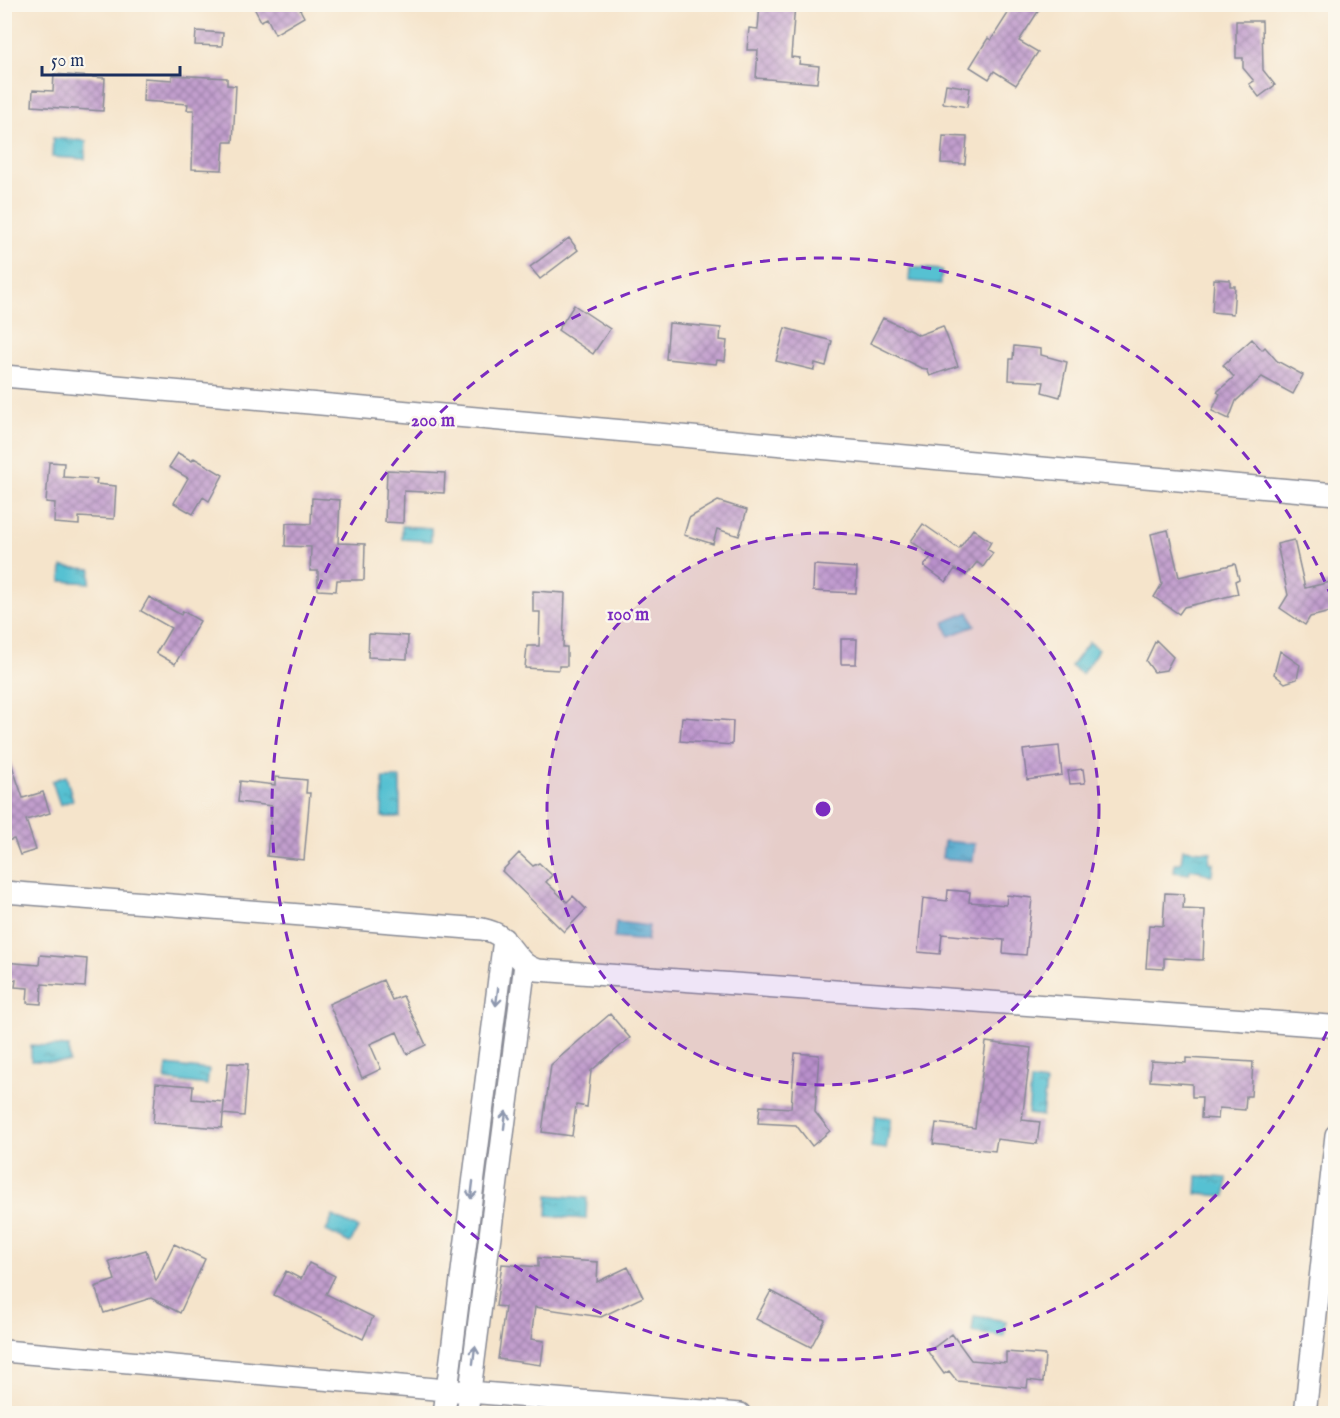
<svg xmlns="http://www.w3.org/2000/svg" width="1340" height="1418" viewBox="0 0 1340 1418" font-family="'IM FELL English',serif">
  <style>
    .water { fill: url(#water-ripples); stroke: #397898; stroke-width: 1.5 }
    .building { fill: url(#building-cross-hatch) }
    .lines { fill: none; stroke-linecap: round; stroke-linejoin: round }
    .minor-casing { stroke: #888a94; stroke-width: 24 }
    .minor { stroke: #fff; stroke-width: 21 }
    .oneway { stroke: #8d97ae }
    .ring { fill: none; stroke: #7b2cbf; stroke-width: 3; stroke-dasharray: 10 8 }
    .centre { fill: #7b2cbf; stroke: #fbf7ec; stroke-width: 3 }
    .ring-label { font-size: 18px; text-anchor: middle; font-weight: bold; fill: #7b2cbf; stroke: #fbf7ec; stroke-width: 5; stroke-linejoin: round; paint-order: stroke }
  </style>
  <defs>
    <pattern id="water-ripples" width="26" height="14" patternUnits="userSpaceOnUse" patternTransform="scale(1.5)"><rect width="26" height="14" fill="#57c1d2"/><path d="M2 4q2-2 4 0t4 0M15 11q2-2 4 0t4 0" fill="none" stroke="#479dae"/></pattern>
    <pattern id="building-cross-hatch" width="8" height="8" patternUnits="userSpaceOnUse" patternTransform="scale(1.5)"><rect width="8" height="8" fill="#c29fcd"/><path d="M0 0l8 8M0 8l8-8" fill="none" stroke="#9d82aa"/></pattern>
  </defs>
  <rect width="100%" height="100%" fill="#fbf7ec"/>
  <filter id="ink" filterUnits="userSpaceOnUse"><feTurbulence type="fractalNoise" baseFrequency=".0167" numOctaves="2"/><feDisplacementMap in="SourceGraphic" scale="12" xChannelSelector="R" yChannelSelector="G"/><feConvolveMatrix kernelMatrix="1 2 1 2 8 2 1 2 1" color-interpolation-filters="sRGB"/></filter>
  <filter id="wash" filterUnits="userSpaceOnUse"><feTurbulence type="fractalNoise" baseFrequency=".008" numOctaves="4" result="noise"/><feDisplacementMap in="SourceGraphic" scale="24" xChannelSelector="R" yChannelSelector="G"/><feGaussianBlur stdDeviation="1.35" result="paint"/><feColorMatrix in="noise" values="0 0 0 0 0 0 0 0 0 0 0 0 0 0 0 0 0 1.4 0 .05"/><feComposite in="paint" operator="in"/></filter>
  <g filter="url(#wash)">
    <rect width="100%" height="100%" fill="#f5e4cb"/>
    <path class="water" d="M 53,138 L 86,141 L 85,159 L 52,157 Z
      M 910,267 L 942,270 L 941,284 L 909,281 Z
      M 402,526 L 431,528 L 431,541 L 402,539 Z
      M 62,567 L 91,569 L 90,583 L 61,581 Z
      M 969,612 L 975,626 L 949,636 L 944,622 Z
      M 1089,642 L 1099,649 L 1082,674 L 1071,666 Z
      M 66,776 L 73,800 L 60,805 L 52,781 Z
      M 383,778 L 400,778 L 400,817 L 382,817 Z
      M 944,841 L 975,844 L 973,861 L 942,858 Z
      M 1183,849 L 1211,852 L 1209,862 L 1213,863 L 1212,875 L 1202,873 L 1201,871 L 1190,869 L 1189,874 L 1174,872 L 1175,863 L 1181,863 Z
      M 616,922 L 649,926 L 647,941 L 614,938 Z
      M 31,1045 L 69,1047 L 69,1062 L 31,1061 Z
      M 167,1065 L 209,1070 L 207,1085 L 165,1080 Z
      M 1031,1081 L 1046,1083 L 1042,1116 L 1028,1114 Z
      M 875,1116 L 891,1118 L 886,1149 L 871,1147 Z
      M 1197,1176 L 1227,1178 L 1226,1196 L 1196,1194 Z
      M 548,1195 L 587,1198 L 586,1219 L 547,1216 Z
      M 333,1216 L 358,1228 L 350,1243 L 326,1231 Z
      M 974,1316 L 1006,1321 L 1004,1337 L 972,1332 Z"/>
    <g id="blocks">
      <path class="building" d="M 252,4 L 297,4 L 304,17 L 275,34 L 267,18 L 261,21 Z
        M 760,4 L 795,4 L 791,57 L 800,58 L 799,64 L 819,66 L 817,83 L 756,78 L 758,50 L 747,50 L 749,28 L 758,29 Z
        M 1014,4 L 1029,4 L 1039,10 L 1019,41 L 1038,52 L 1016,85 L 994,71 L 989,79 L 970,67 L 988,38 L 991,40 Z
        M 1236,21 L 1262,21 L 1263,70 L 1275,85 L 1259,97 L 1249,84 L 1254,81 L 1243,68 L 1243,58 L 1236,58 Z
        M 196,31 L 223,33 L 222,46 L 195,45 Z
        M 54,74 L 105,78 L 103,111 L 32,106 L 33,90 L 53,91 Z
        M 172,75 L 227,78 L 227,85 L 236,86 L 233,142 L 224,142 L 222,170 L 192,169 L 194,110 L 187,110 L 188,104 L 143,101 L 144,78 L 172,80 Z
        M 946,84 L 970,88 L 967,107 L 943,103 Z
        M 943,136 L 967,137 L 965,164 L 941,163 Z
        M 569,238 L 578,250 L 540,279 L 530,267 Z
        M 1214,279 L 1230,280 L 1230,286 L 1235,286 L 1233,314 L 1212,312 Z
        M 574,305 L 610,329 L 593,354 L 558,330 Z
        M 883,318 L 919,335 L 943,326 L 958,366 L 930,376 L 927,369 L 921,368 L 870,343 Z
        M 669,323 L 721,328 L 720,340 L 727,341 L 725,361 L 717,360 L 716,364 L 666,359 Z
        M 785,328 L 832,341 L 826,366 L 815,363 L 814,370 L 776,361 Z
        M 1252,339 L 1262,350 L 1265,347 L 1277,361 L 1303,375 L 1293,394 L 1262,377 L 1236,401 L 1229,419 L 1212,411 L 1220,394 L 1217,392 L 1234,377 L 1223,365 Z
        M 1014,346 L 1041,349 L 1041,355 L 1067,362 L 1060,397 L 1042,392 L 1044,382 L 1009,380 L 1010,359 L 1013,359 Z
        M 178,453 L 192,461 L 194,458 L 223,475 L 209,501 L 203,497 L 193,514 L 174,503 L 188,478 L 169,467 Z
        M 49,462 L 64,463 L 63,477 L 97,479 L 96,484 L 116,486 L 114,519 L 79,517 L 79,525 L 54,523 L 55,503 L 46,502 Z
        M 387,470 L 445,473 L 444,493 L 404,491 L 403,523 L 385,522 Z
        M 312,498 L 340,500 L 338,543 L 365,544 L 364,580 L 337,580 L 336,591 L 318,590 L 318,571 L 310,571 L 311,547 L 285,546 L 286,523 L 311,524 Z
        M 718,501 L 747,510 L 739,536 L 717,529 L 713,544 L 684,535 L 689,518 Z
        M 923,524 L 959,549 L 973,529 L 991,542 L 987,549 L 993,553 L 983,567 L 977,562 L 966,576 L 955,569 L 946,582 L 924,566 L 932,556 L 911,541 Z
        M 1168,530 L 1179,577 L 1235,564 L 1239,579 L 1235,581 L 1238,594 L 1184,607 L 1179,614 L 1154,597 L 1162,584 L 1151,534 Z
        M 1294,540 L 1305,588 L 1335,581 L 1335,611 L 1310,617 L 1305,625 L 1280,608 L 1288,595 L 1277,544 Z
        M 814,565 L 857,568 L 856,593 L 813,591 Z
        M 533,591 L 565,593 L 563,647 L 567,647 L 567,666 L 559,666 L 559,670 L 525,668 L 527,646 L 539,646 L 540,612 L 533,612 Z
        M 149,597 L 181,615 L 183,611 L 200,621 L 175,664 L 156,653 L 171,628 L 141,611 Z
        M 369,634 L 408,636 L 407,659 L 368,657 Z
        M 841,639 L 857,639 L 856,664 L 841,664 Z
        M 1156,640 L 1173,657 L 1166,670 L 1154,672 L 1146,661 Z
        M 1280,651 L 1300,665 L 1297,679 L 1285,683 L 1274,674 Z
        M 682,717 L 733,721 L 732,745 L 680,741 Z
        M 1059,746 L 1062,775 L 1027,780 L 1023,750 Z
        M 7,751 L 23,798 L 43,792 L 50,813 L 26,820 L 36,850 L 20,855 L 14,839 L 4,842 L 4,752 Z
        M 1083,769 L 1085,783 L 1070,784 L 1068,771 Z
        M 275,777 L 307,780 L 306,793 L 310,793 L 304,860 L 267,856 L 272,806 L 238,802 L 240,781 L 275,785 Z
        M 519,853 L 533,866 L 539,863 L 552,875 L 546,882 L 567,902 L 573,896 L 586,909 L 564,932 L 502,871 Z
        M 948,890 L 970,892 L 969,902 L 1006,905 L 1007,895 L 1032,898 L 1026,955 L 1003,953 L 1004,940 L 942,934 L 940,954 L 918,952 L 923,898 L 947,901 Z
        M 1165,893 L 1184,894 L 1183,909 L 1205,910 L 1203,960 L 1164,958 L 1164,969 L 1146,968 L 1149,925 L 1163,926 Z
        M 40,955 L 87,959 L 85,987 L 42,984 L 41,1004 L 27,1003 L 28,988 L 15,987 L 16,980 L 4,979 L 4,962 L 39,965 Z
        M 383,980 L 392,1000 L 403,996 L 426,1045 L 407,1054 L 397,1032 L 370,1044 L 381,1069 L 362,1078 L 329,1004 Z
        M 610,1014 L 630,1038 L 591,1071 L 587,1107 L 576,1105 L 572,1136 L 542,1132 L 551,1065 Z
        M 986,1042 L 1031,1048 L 1022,1120 L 1040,1122 L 1037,1144 L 997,1139 L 995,1151 L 933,1144 L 936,1123 L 975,1128 Z
        M 795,1053 L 819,1055 L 815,1112 L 830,1131 L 812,1146 L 796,1125 L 758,1123 L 760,1106 L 791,1108 Z
        M 1186,1058 L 1253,1062 L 1251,1096 L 1246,1096 L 1245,1110 L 1219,1108 L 1218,1119 L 1201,1118 L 1202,1097 L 1192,1097 L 1192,1084 L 1150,1081 L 1151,1061 L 1186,1063 Z
        M 228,1063 L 248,1064 L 244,1116 L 223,1114 Z
        M 156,1083 L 193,1086 L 192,1099 L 224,1102 L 222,1128 L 153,1123 Z
        M 174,1244 L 205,1259 L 180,1313 L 151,1298 L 104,1313 L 95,1287 L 115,1280 L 109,1261 L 146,1250 L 156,1281 Z
        M 538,1258 L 598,1262 L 597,1282 L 628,1267 L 643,1297 L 601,1317 L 535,1307 L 531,1339 L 544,1341 L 541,1365 L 498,1359 L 505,1307 L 496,1306 L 502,1264 L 538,1267 Z
        M 309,1263 L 335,1276 L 326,1294 L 373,1317 L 363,1339 L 274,1295 L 286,1271 L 301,1279 Z
        M 771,1291 L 825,1320 L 811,1347 L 756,1319 Z
        M 952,1334 L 971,1360 L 1006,1363 L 1006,1352 L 1045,1355 L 1043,1382 L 1028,1380 L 1027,1388 L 957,1381 L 949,1371 L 944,1374 L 928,1352 Z"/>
    </g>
  </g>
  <g filter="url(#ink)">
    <use href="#blocks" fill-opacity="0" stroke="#888a94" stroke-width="1.5"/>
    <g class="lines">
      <g class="minor-casing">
        <path id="minor" d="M 4,376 L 1336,494
          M 4,892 L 482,929 C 507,934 507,947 524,963 C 527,966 532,968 537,970 L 1330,1026 L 1336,1029
          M 4,1351 L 469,1392 L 740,1414
          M 444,1414 L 504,939
          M 467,1414 L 525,964
          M 1305,1414 L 1336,1135"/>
      </g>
      <use href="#minor" class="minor"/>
    </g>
    <defs><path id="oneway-shaft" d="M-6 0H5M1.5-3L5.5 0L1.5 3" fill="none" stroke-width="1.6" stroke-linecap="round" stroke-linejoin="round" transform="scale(1.5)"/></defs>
    <g class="oneway">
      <use href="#oneway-shaft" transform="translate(497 997) rotate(97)"/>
      <use href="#oneway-shaft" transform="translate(505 1120) rotate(-83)"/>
      <use href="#oneway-shaft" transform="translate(472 1190) rotate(97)"/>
      <use href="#oneway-shaft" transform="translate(474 1355) rotate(-83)"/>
    </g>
  </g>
  <circle cx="823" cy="809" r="276" fill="#7b2cbf" fill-opacity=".12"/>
  <g class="ring">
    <circle cx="823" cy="809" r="276"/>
    <path d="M1334 1015A551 551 0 1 1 1334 603"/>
  </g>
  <circle cx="823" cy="809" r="9" class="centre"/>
  <g class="ring-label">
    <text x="433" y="426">200 m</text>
    <text x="628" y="620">100 m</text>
  </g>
  <rect width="1340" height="1418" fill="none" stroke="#fbf7ec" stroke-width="24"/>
  <path d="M42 66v9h138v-9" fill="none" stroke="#1b2f5e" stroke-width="3"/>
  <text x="51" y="66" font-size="18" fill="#1b2f5e" stroke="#fbf7ec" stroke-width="4.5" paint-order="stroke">50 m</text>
</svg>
